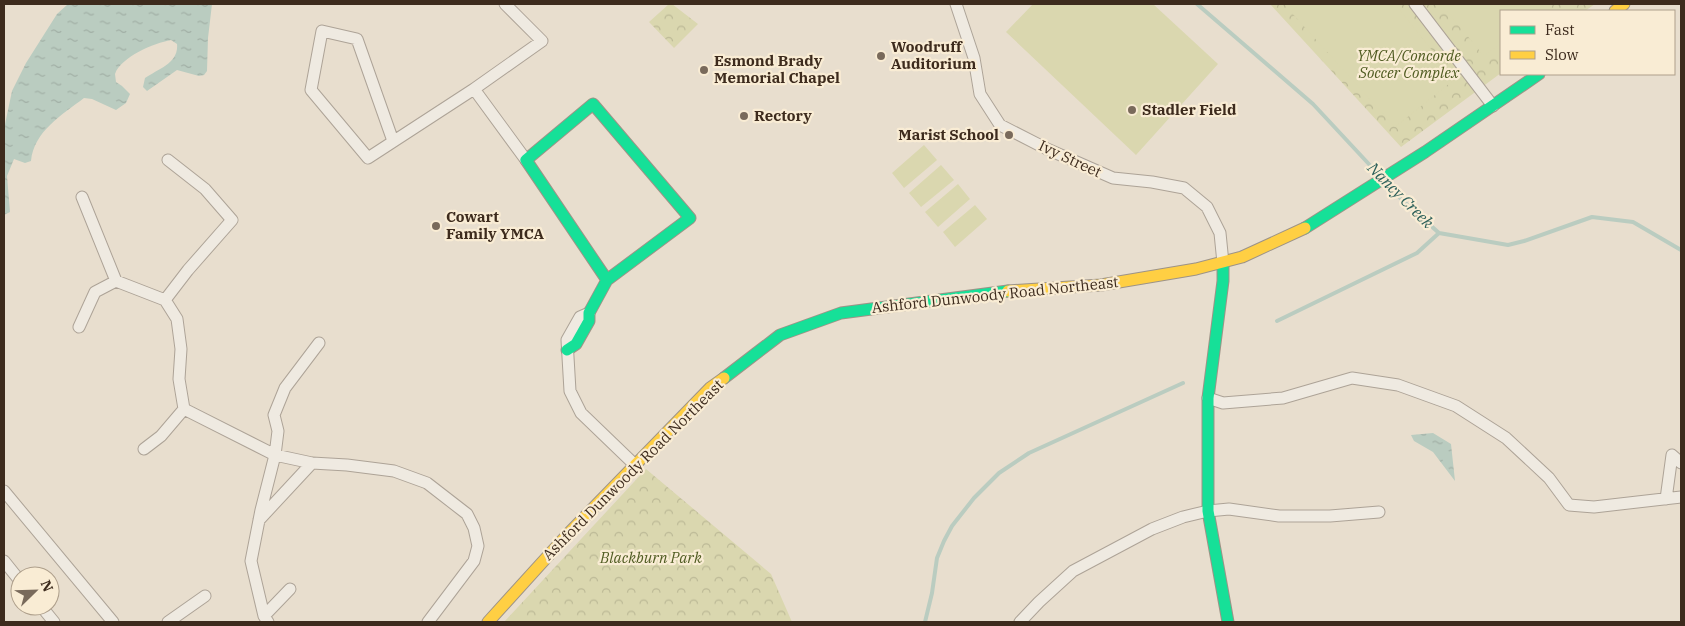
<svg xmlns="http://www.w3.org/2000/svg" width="1685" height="626" viewBox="0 0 1685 626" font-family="'IBM Plex Serif',serif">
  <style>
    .park { fill: url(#park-crowns) }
    .pitch { fill: #dad7af }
    .water { fill: url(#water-ripples) }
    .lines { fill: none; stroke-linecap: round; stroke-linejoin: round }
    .stream { stroke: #baccc0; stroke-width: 4 }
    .street-casing { stroke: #ada397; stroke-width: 13 }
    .fast-casing { stroke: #9d9387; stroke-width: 13 }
    .slow-casing { stroke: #9d9387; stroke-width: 13 }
    .street { stroke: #efeae1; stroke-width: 11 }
    .fast { stroke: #16e098; stroke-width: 11 }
    .slow { stroke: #ffcf43; stroke-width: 11 }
    .poi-dot { fill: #796a5b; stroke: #f9ecd4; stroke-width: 2 }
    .labels { text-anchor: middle; stroke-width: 4.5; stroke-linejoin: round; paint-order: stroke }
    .poi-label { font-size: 15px; font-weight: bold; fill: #3d2b1d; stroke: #f9ecd4; text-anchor: start }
    .park-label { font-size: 15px; font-style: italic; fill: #505c22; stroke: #f9ecd4 }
    .street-label { font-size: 15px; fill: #3d2b1d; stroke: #f9ecd4 }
    .water-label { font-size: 16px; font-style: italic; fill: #2b5f59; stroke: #f9ecd4 }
  </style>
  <defs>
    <pattern id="park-crowns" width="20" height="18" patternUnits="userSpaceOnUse" patternTransform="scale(1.25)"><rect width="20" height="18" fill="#dad7af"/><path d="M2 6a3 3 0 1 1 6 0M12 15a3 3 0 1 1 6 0" fill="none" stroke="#bcb996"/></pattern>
    <pattern id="water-ripples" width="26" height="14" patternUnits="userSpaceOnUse" patternTransform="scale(1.25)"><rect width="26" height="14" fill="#baccc0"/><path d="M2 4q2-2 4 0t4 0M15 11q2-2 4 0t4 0" fill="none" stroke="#a1afa5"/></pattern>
  </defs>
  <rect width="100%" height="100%" fill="#e8dece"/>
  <path class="park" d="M 669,4 L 672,4 L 698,24 L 674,48 L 649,22 Z
    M 1270,4 L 1595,4 L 1585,11 L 1501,11 L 1501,73 L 1401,147 Z
    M 646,469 L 771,574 L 792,622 L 504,622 Z"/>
  <path class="pitch" d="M 1033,4 L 1153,4 L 1218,64 L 1136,155 L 1006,32 Z
    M 1300,4 L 1395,4 L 1455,79 L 1395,127 L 1291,12 Z
    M 1441,4 L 1552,4 L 1543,11 L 1501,11 L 1501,43 L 1484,56 Z
    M 924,145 L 937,160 L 904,188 L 892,173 Z
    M 941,165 L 954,180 L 921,207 L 909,193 Z
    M 958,184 L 970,199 L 938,227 L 925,212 Z
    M 975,205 L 987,219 L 955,247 L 943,232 Z"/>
  <path class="water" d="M 68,4 L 212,4 L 208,38 L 207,71 L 204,75 L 199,76 L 177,70 L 147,91 L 143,87 L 145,78 C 158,69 179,63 177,44 L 171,40 C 154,43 121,57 115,74 L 116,82 L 122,86 L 130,94 L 126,103 L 116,110 L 92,99 L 84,98 C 62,115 34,131 31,161 L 25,163 L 14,159 L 7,176 L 10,212 L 4,215 L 4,129 L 12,91 L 26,63 L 57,14 Z
    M 1433,433 L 1451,444 L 1455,481 L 1433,452 L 1414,441 L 1411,435 Z"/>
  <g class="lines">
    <path class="stream" d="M 1197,4 L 1313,104 L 1380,176
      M 1385,181 L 1402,200 L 1439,233 L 1508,245 L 1524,241 L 1592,217 L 1633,222 L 1681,250
      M 1277,321 L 1417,253 L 1439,233
      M 925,622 L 932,593 L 937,558 L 944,541 L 952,526 L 974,498 L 999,473 L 1029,453 L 1183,383"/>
    <g class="street-casing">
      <path id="street" d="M 505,4 L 542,41 L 474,89 L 526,160
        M 956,4 L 974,58 L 980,94 L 1000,125 L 1047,149 L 1113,178 L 1152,182 L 1184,188 L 1207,207 L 1220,233 L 1223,263
        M 1415,4 L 1493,106
        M 393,141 L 357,39 L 322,31 L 311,90 L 368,158 L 474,89
        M 82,197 L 116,281
        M 165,300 L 188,270 L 232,220 L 205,189 L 168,160
        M 589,313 L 580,317 L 567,340 L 570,391 L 581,413 L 635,465
        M 79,327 L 95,292 L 116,281 L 165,300 L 177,319 L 181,349 L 179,379 L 184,409 L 161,436 L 144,449
        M 1208,398 L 1223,403 L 1283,398 L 1352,378 L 1398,385 L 1456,406 L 1506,438 L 1549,478 L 1569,505 L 1594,507 L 1681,497
        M 184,409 L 275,455 L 278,431 L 274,415 L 285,388 L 319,343
        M 4,491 L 113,622
        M 1666,499 L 1672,455 L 1681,463
        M 259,520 L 312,463
        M 4,561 L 20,581
        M 41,606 L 54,622
        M 264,616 L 290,589
        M 168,622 L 205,596
        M 268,622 L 264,616 L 251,561 L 261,510 L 275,455 L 312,463 L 347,465 L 394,471 L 427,483 L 467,514 L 474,528 L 478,546 L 474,561 L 428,622
        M 1020,622 L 1039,602 L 1073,571 L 1152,529 L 1183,517 L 1208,511 L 1229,509 L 1279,516 L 1330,516 L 1379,512"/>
    </g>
    <g class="fast-casing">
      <path id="fast" d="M 1305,228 L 1425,152 L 1539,74
        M 1223,263 L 1223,281 L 1208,398 L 1208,511 L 1228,622
        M 567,350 L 576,344 L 589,321 L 589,313 L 607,280 L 690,218 L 593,104 L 526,160 L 607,280
        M 724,378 L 780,335 L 841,313 L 1008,291"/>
    </g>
    <g class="slow-casing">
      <path id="slow" d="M 1615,11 L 1624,4
        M 1008,291 L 1101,285 L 1196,269 L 1242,257 L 1305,228
        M 488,622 L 567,535 L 710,388 L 724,378"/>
    </g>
    <use href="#street" class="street"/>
    <use href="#fast" class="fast"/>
    <use href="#slow" class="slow"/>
  </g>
  <g class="poi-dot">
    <circle cx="881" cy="56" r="5"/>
    <circle cx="704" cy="70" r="5"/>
    <circle cx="1132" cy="110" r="5"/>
    <circle cx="744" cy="116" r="5"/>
    <circle cx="1009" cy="135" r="5"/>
    <circle cx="436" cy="226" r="5"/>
  </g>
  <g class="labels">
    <g class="poi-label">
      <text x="891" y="52">Woodruff<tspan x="891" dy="17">Auditorium</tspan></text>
      <text x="714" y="66">Esmond Brady<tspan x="714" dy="17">Memorial Chapel</tspan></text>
      <text x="1142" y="115">Stadler Field</text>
      <text x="754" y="121">Rectory</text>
      <text x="999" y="140" text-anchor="end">Marist School</text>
      <text x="446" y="222">Cowart<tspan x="446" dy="17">Family YMCA</tspan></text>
    </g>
    <g class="park-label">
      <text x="1409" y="61">YMCA/Concorde<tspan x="1409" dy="17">Soccer Complex</tspan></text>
      <text x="651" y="563">Blackburn Park</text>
    </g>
    <g class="street-label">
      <text transform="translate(1070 159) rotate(25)" y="5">Ivy Street</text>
      <text transform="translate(995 295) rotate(-6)" y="5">Ashford Dunwoody Road Northeast</text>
      <text transform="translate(633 470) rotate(-45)" y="5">Ashford Dunwoody Road Northeast</text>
    </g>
    <g class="water-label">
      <text transform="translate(1401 195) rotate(45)" y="6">Nancy Creek</text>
    </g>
  </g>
  <rect width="1685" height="626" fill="none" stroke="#3d2b1d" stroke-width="10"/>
  <rect x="1500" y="10" width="175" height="65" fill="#f9ecd4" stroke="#ae9f8b"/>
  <rect x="1510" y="26" width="25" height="8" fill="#16e098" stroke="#ae9f8b"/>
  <text x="1545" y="35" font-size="15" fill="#3d2b1d">Fast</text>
  <rect x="1510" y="51" width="25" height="8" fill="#ffcf43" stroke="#ae9f8b"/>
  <text x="1545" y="60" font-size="15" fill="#3d2b1d">Slow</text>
  <g transform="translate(35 591) rotate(67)"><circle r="24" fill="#f9ecd4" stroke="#ae9f8b"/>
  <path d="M0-4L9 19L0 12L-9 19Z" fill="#796a5b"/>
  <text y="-8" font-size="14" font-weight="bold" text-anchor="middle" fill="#3d2b1d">N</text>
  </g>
</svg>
